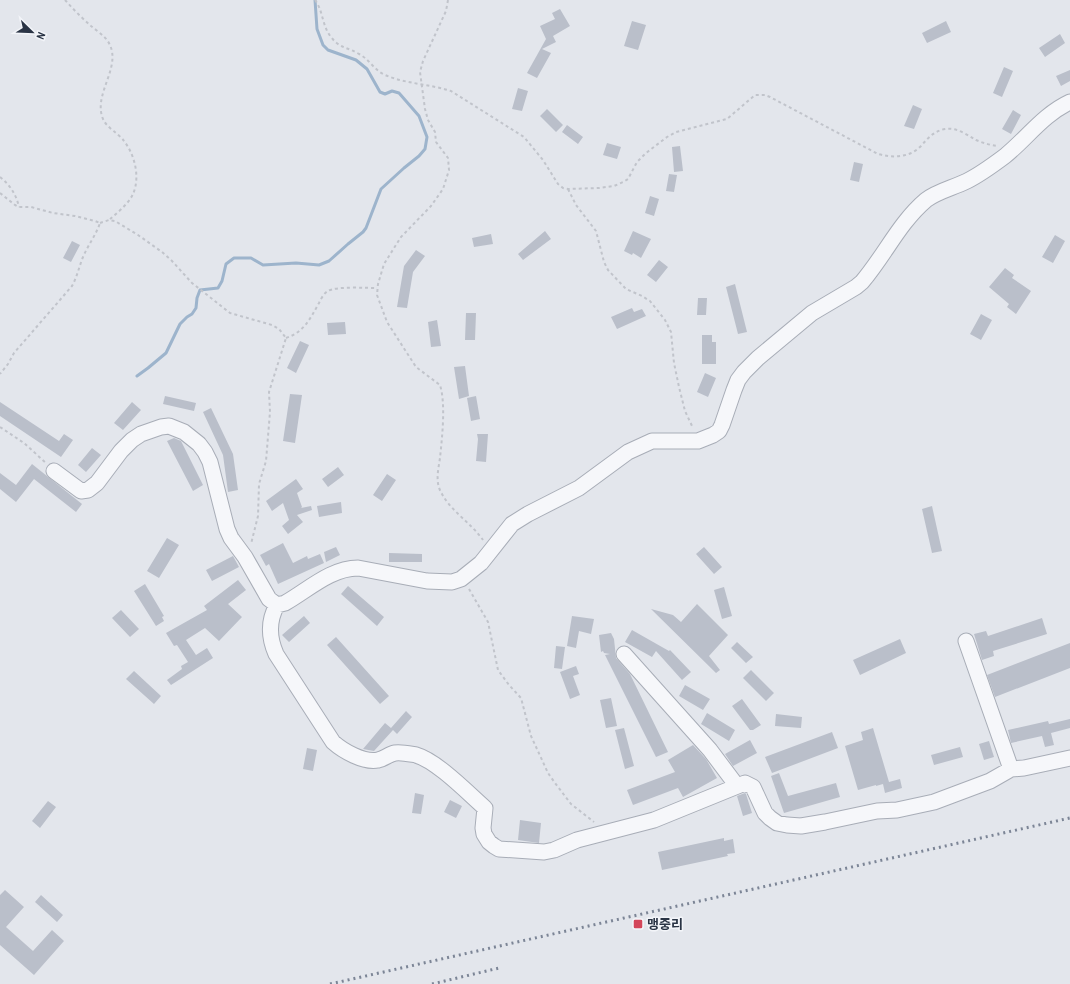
<svg xmlns="http://www.w3.org/2000/svg" width="1070" height="984" viewBox="0 0 1070 984" font-family="'Archivo Narrow','Noto Sans KR',sans-serif">
  <style>
    .lines { fill: none; stroke-linecap: round; stroke-linejoin: round }
    .stream { stroke: #9db4cc; stroke-width: 3 }
    .building { fill: #babfca }
    .minor-casing { stroke: #a8adb7; stroke-width: 17 }
    .path { stroke: #c1c4cb; stroke-width: 2; stroke-dasharray: 3 3; stroke-linecap: butt }
    .minor { stroke: #f6f7fa; stroke-width: 15 }
    .rail { stroke: #7c8596; stroke-width: 3; stroke-dasharray: 2 4; stroke-linecap: butt }
    .poi-dot { fill: #d3465a; stroke: #f3f5f9; stroke-width: 1.5 }
    .labels { text-anchor: middle; stroke-width: 3; stroke-linejoin: round; paint-order: stroke }
    .poi-label { font-size: 13px; font-weight: bold; fill: #2a3445; stroke: #f3f5f9; text-anchor: start }
  </style>
  <rect width="100%" height="100%" fill="#e3e6ec"/>
  <g class="lines">
    <path class="stream" d="M 137,376 L 148,368 L 166,353 L 180,324 L 187,317 L 192,314 L 196,308 L 197,298 L 200,290 L 218,288 L 222,281 L 226,264 L 234,258 L 251,258 L 263,265 L 296,263 L 319,265 L 329,261 L 348,244 L 363,232 L 366,228 L 381,189 L 404,168 L 419,156 L 425,149 L 427,137 L 419,116 L 399,93 L 392,91 L 385,94 L 380,92 L 367,69 L 356,60 L 328,50 L 323,45 L 317,29 L 315,0"/>
  </g>
  <path class="building" d="M 560,9 L 570,26 L 553,36 L 556,42 L 542,49 L 551,53 L 537,78 L 527,73 L 546,39 L 540,26 L 555,19 L 552,13 Z
    M 632,21 L 646,25 L 638,50 L 624,46 Z
    M 946,21 L 951,32 L 927,43 L 922,33 Z
    M 1060,34 L 1065,43 L 1045,57 L 1039,48 Z
    M 1004,67 L 1013,71 L 1002,97 L 993,93 Z
    M 1070,70 L 1070,81 L 1061,86 L 1056,76 Z
    M 518,88 L 528,91 L 522,111 L 512,109 Z
    M 913,105 L 922,109 L 914,129 L 904,126 Z
    M 547,109 L 563,125 L 556,132 L 540,116 Z
    M 1013,110 L 1021,115 L 1011,134 L 1002,129 Z
    M 567,125 L 583,137 L 578,144 L 562,132 Z
    M 607,143 L 621,147 L 617,159 L 603,155 Z
    M 680,146 L 683,171 L 674,172 L 672,147 Z
    M 854,162 L 863,164 L 859,182 L 850,180 Z
    M 669,174 L 677,175 L 674,192 L 666,191 Z
    M 650,196 L 659,199 L 654,216 L 645,213 Z
    M 545,231 L 551,239 L 523,260 L 518,254 Z
    M 633,231 L 651,239 L 641,258 L 633,253 L 632,255 L 624,251 Z
    M 491,234 L 493,244 L 474,247 L 472,238 Z
    M 1055,235 L 1065,241 L 1053,263 L 1042,257 Z
    M 72,241 L 80,245 L 71,262 L 63,258 Z
    M 416,250 L 425,256 L 413,272 L 407,308 L 397,307 L 404,266 Z
    M 659,260 L 668,267 L 656,282 L 647,275 Z
    M 1005,268 L 1014,275 L 1012,278 L 1031,291 L 1016,314 L 1007,307 L 1009,304 L 989,287 Z
    M 735,284 L 747,332 L 738,334 L 726,287 Z
    M 698,298 L 707,298 L 706,315 L 697,315 Z
    M 632,308 L 634,312 L 642,309 L 646,316 L 617,329 L 611,317 Z
    M 466,313 L 476,313 L 475,340 L 465,340 Z
    M 981,314 L 992,320 L 981,340 L 970,334 Z
    M 437,320 L 441,346 L 431,347 L 428,322 Z
    M 345,322 L 346,334 L 328,335 L 327,323 Z
    M 702,335 L 712,335 L 712,342 L 716,342 L 716,364 L 702,364 Z
    M 300,341 L 309,345 L 296,373 L 287,368 Z
    M 465,366 L 469,396 L 459,399 L 454,367 Z
    M 705,373 L 716,378 L 708,397 L 697,392 Z
    M 290,394 L 302,395 L 295,443 L 283,441 Z
    M 165,396 L 196,403 L 194,411 L 163,404 Z
    M 476,396 L 480,419 L 471,421 L 467,398 Z
    M 0,402 L 59,441 L 64,434 L 73,440 L 61,457 L 0,416 Z
    M 132,402 L 141,410 L 123,430 L 114,423 Z
    M 211,408 L 233,454 L 238,490 L 228,492 L 223,455 L 203,412 Z
    M 477,434 L 488,434 L 486,462 L 476,461 L 478,439 Z
    M 174,438 L 181,441 L 203,485 L 193,491 L 167,441 Z
    M 92,448 L 101,455 L 86,472 L 78,465 Z
    M 32,464 L 82,504 L 76,512 L 34,479 L 16,502 L 0,489 L 0,473 L 16,485 Z
    M 338,467 L 344,475 L 328,487 L 322,479 Z
    M 387,474 L 396,480 L 382,501 L 373,495 Z
    M 296,479 L 303,489 L 297,493 L 302,507 L 301,508 L 311,506 L 312,510 L 297,515 L 303,522 L 288,534 L 282,526 L 289,520 L 283,503 L 272,511 L 266,501 Z
    M 341,502 L 342,513 L 319,517 L 317,506 Z
    M 932,506 L 942,551 L 932,553 L 922,509 Z
    M 167,538 L 179,545 L 159,578 L 147,571 Z
    M 283,543 L 293,563 L 307,556 L 308,559 L 320,554 L 324,563 L 278,584 L 269,564 L 266,566 L 260,555 Z
    M 336,547 L 340,555 L 326,562 L 324,552 Z
    M 704,547 L 722,567 L 714,574 L 696,554 Z
    M 389,553 L 422,554 L 422,562 L 389,562 Z
    M 233,556 L 239,567 L 212,581 L 206,570 Z
    M 238,580 L 246,590 L 228,604 L 242,617 L 219,641 L 205,628 L 186,640 L 196,655 L 207,648 L 213,658 L 171,685 L 167,680 L 182,669 L 181,666 L 188,662 L 177,645 L 174,646 L 166,633 L 207,610 L 204,606 Z
    M 145,584 L 164,616 L 162,617 L 164,621 L 156,626 L 134,591 Z
    M 348,586 L 384,617 L 377,626 L 341,594 Z
    M 724,587 L 732,616 L 722,619 L 714,590 Z
    M 697,604 L 728,635 L 709,656 L 720,670 L 716,673 L 651,609 L 673,615 L 681,622 Z
    M 121,610 L 139,629 L 130,637 L 112,618 Z
    M 304,616 L 310,623 L 289,642 L 282,635 Z
    M 572,616 L 594,619 L 591,634 L 579,631 L 576,648 L 567,646 Z
    M 1042,618 L 1047,634 L 993,651 L 994,656 L 982,660 L 974,634 L 986,631 L 988,636 Z
    M 632,630 L 669,651 L 670,650 L 691,672 L 682,680 L 656,651 L 652,657 L 625,642 Z
    M 611,633 L 614,639 L 616,658 L 630,674 L 668,752 L 656,757 L 605,655 L 610,654 L 604,653 L 603,651 L 601,652 L 599,635 Z
    M 336,637 L 389,696 L 380,704 L 327,645 Z
    M 900,639 L 906,653 L 860,675 L 853,660 Z
    M 737,642 L 753,657 L 746,663 L 731,648 Z
    M 1070,643 L 1070,668 L 995,697 L 987,675 Z
    M 556,646 L 565,647 L 562,669 L 554,668 Z
    M 576,666 L 579,674 L 573,676 L 580,695 L 570,699 L 560,672 Z
    M 751,670 L 774,693 L 766,701 L 743,678 Z
    M 134,671 L 161,696 L 154,704 L 126,679 Z
    M 685,685 L 710,699 L 703,710 L 679,696 Z
    M 611,698 L 617,726 L 606,728 L 600,700 Z
    M 742,699 L 761,725 L 753,730 L 750,730 L 732,706 Z
    M 406,711 L 412,717 L 397,734 L 393,730 L 374,751 L 363,749 L 385,723 L 391,728 Z
    M 707,713 L 735,730 L 729,741 L 701,724 Z
    M 776,714 L 802,717 L 801,728 L 775,726 Z
    M 1070,719 L 1070,728 L 1051,733 L 1054,745 L 1045,747 L 1042,736 L 1011,743 L 1008,730 L 1048,721 L 1049,724 Z
    M 624,728 L 634,766 L 625,769 L 615,730 Z
    M 873,728 L 889,782 L 900,779 L 902,788 L 885,793 L 883,784 L 876,786 L 876,785 L 858,790 L 845,746 L 863,740 L 861,732 Z
    M 832,732 L 838,748 L 772,773 L 765,757 Z
    M 750,740 L 757,753 L 733,766 L 725,754 Z
    M 989,741 L 994,757 L 984,760 L 979,744 Z
    M 693,745 L 706,759 L 717,778 L 683,797 L 678,788 L 633,805 L 627,790 L 675,772 L 668,760 Z
    M 960,747 L 963,757 L 934,765 L 931,755 Z
    M 307,748 L 317,750 L 313,771 L 303,769 Z
    M 779,773 L 788,796 L 836,783 L 840,797 L 784,813 L 771,776 Z
    M 415,793 L 424,795 L 421,814 L 412,813 Z
    M 745,793 L 746,794 L 752,813 L 743,816 L 737,796 Z
    M 450,800 L 462,806 L 456,818 L 444,812 Z
    M 48,801 L 56,807 L 40,828 L 32,821 Z
    M 520,820 L 541,823 L 539,843 L 518,840 Z
    M 724,838 L 724,841 L 733,839 L 735,853 L 727,854 L 728,856 L 662,870 L 658,852 Z
    M 5,890 L 24,907 L 6,927 L 33,951 L 52,930 L 64,941 L 34,975 L 0,945 L 0,895 Z
    M 41,895 L 63,915 L 57,922 L 35,902 Z"/>
  <g class="lines">
    <g class="minor-casing">
      <path id="minor" d="M 54,471 L 81,491 L 88,490 L 97,483 L 121,451 L 132,440 L 141,434 L 161,427 L 169,426 L 184,432 L 199,444 L 205,452 L 210,462 L 227,529 L 231,538 L 245,557 L 269,599 L 277,605 L 285,603 C 308,590 331,568 358,568 L 427,581 L 452,582 L 461,579 L 481,563 L 512,524 L 528,514 L 579,488 L 628,452 L 652,441 L 698,441 L 713,435 L 719,431 L 722,425 L 734,390 L 738,380 L 744,372 L 758,358 L 812,313 L 856,287 L 862,282 C 885,255 899,223 926,200 C 938,191 953,188 967,181 C 981,174 993,165 1005,156 C 1027,138 1044,114 1070,102
        M 277,605 C 268,621 269,638 276,654 L 333,742 C 343,751 364,763 378,760 C 384,759 389,754 395,753 C 401,752 410,754 416,755 C 437,761 468,793 485,808 L 483,828 L 484,834 L 489,842 L 494,846 L 499,849 L 544,852 L 554,850 L 577,840 L 654,820 L 745,783 L 753,787 L 765,813 L 770,818 L 777,823 L 787,825 L 801,826 L 825,822 L 877,811 L 897,810 L 934,802 L 990,781 L 1011,769 L 1024,768 L 1070,758
        M 966,641 L 1011,769
        M 624,654 L 710,750 L 737,786"/>
    </g>
    <path class="path" d="M 65,0 C 73,9 82,18 91,26 C 96,30 103,35 107,40 C 125,65 92,93 103,119 C 106,127 119,134 124,141 C 135,155 141,179 132,196 C 127,205 117,213 109,220
      M 315,0 C 323,10 322,26 331,37 C 340,49 348,47 359,54 C 369,59 374,70 385,75 C 406,84 430,84 451,91 L 524,137 L 543,160 L 558,184 L 563,188 L 568,189 L 599,188 L 614,186 L 623,182 L 628,179 L 637,162 L 646,153 L 667,137 L 676,132 L 727,119 L 755,95 L 765,95 L 770,97 L 878,154 C 893,158 909,158 921,146 C 928,138 934,131 945,129 C 957,127 967,135 976,140 C 983,143 990,145 997,146
      M 448,0 L 446,11 L 423,61 L 420,72 L 425,109 L 428,120 L 435,132 L 436,142 L 448,158 L 449,170 L 443,189 L 431,206 L 401,237 L 384,264 L 378,284 L 377,295 L 387,322 L 416,367 L 440,385 C 446,404 442,438 440,458 C 438,471 435,483 442,494 C 451,511 472,524 483,540
      M 0,177 C 10,185 16,194 19,207
      M 568,189 L 576,205 L 596,231 L 604,262 L 608,270 L 626,289 L 642,296 L 650,301 L 665,320 L 671,332 L 674,363 L 679,387 L 685,411 L 693,428
      M 0,193 L 15,205 L 19,207 L 31,207 L 53,213 L 75,216 L 95,221 L 100,223 C 96,235 88,245 83,257 C 79,267 77,277 72,286 L 14,353 L 8,364 L 0,374
      M 100,223 L 109,220 L 115,221 L 138,235 L 162,252 L 172,261 L 192,283 L 230,313 L 272,325 L 279,329 L 286,338 L 269,392 L 270,412 L 266,461 L 259,484 L 258,516 L 251,544
      M 286,338 C 304,332 310,319 319,303 C 321,299 324,293 328,291 C 336,286 367,288 377,288
      M 0,427 L 24,443 L 46,463
      M 469,589 L 488,622 L 498,670 L 509,685 L 521,698 L 531,736 L 548,773 L 555,783 L 571,804 L 594,822"/>
    <use href="#minor" class="minor"/>
    <path class="rail" d="M 330,984 L 1070,818
      M 432,984 L 499,968"/>
  </g>
  <rect class="poi-dot" x="633" y="919" width="10" height="10" rx="2"/>
  <g class="labels">
    <g class="poi-label">
      <text x="647" y="929">맹중리</text>
    </g>
  </g>
  <g transform="translate(32 32) rotate(113)" stroke="#f3f5f9" stroke-width="3" paint-order="stroke">
  <path d="M0-3L7 15L0 10L-7 15Z" fill="#2a3445"/>
  <text y="-6" font-size="11" font-weight="bold" text-anchor="middle" fill="#2a3445">N</text>
  </g>
</svg>
